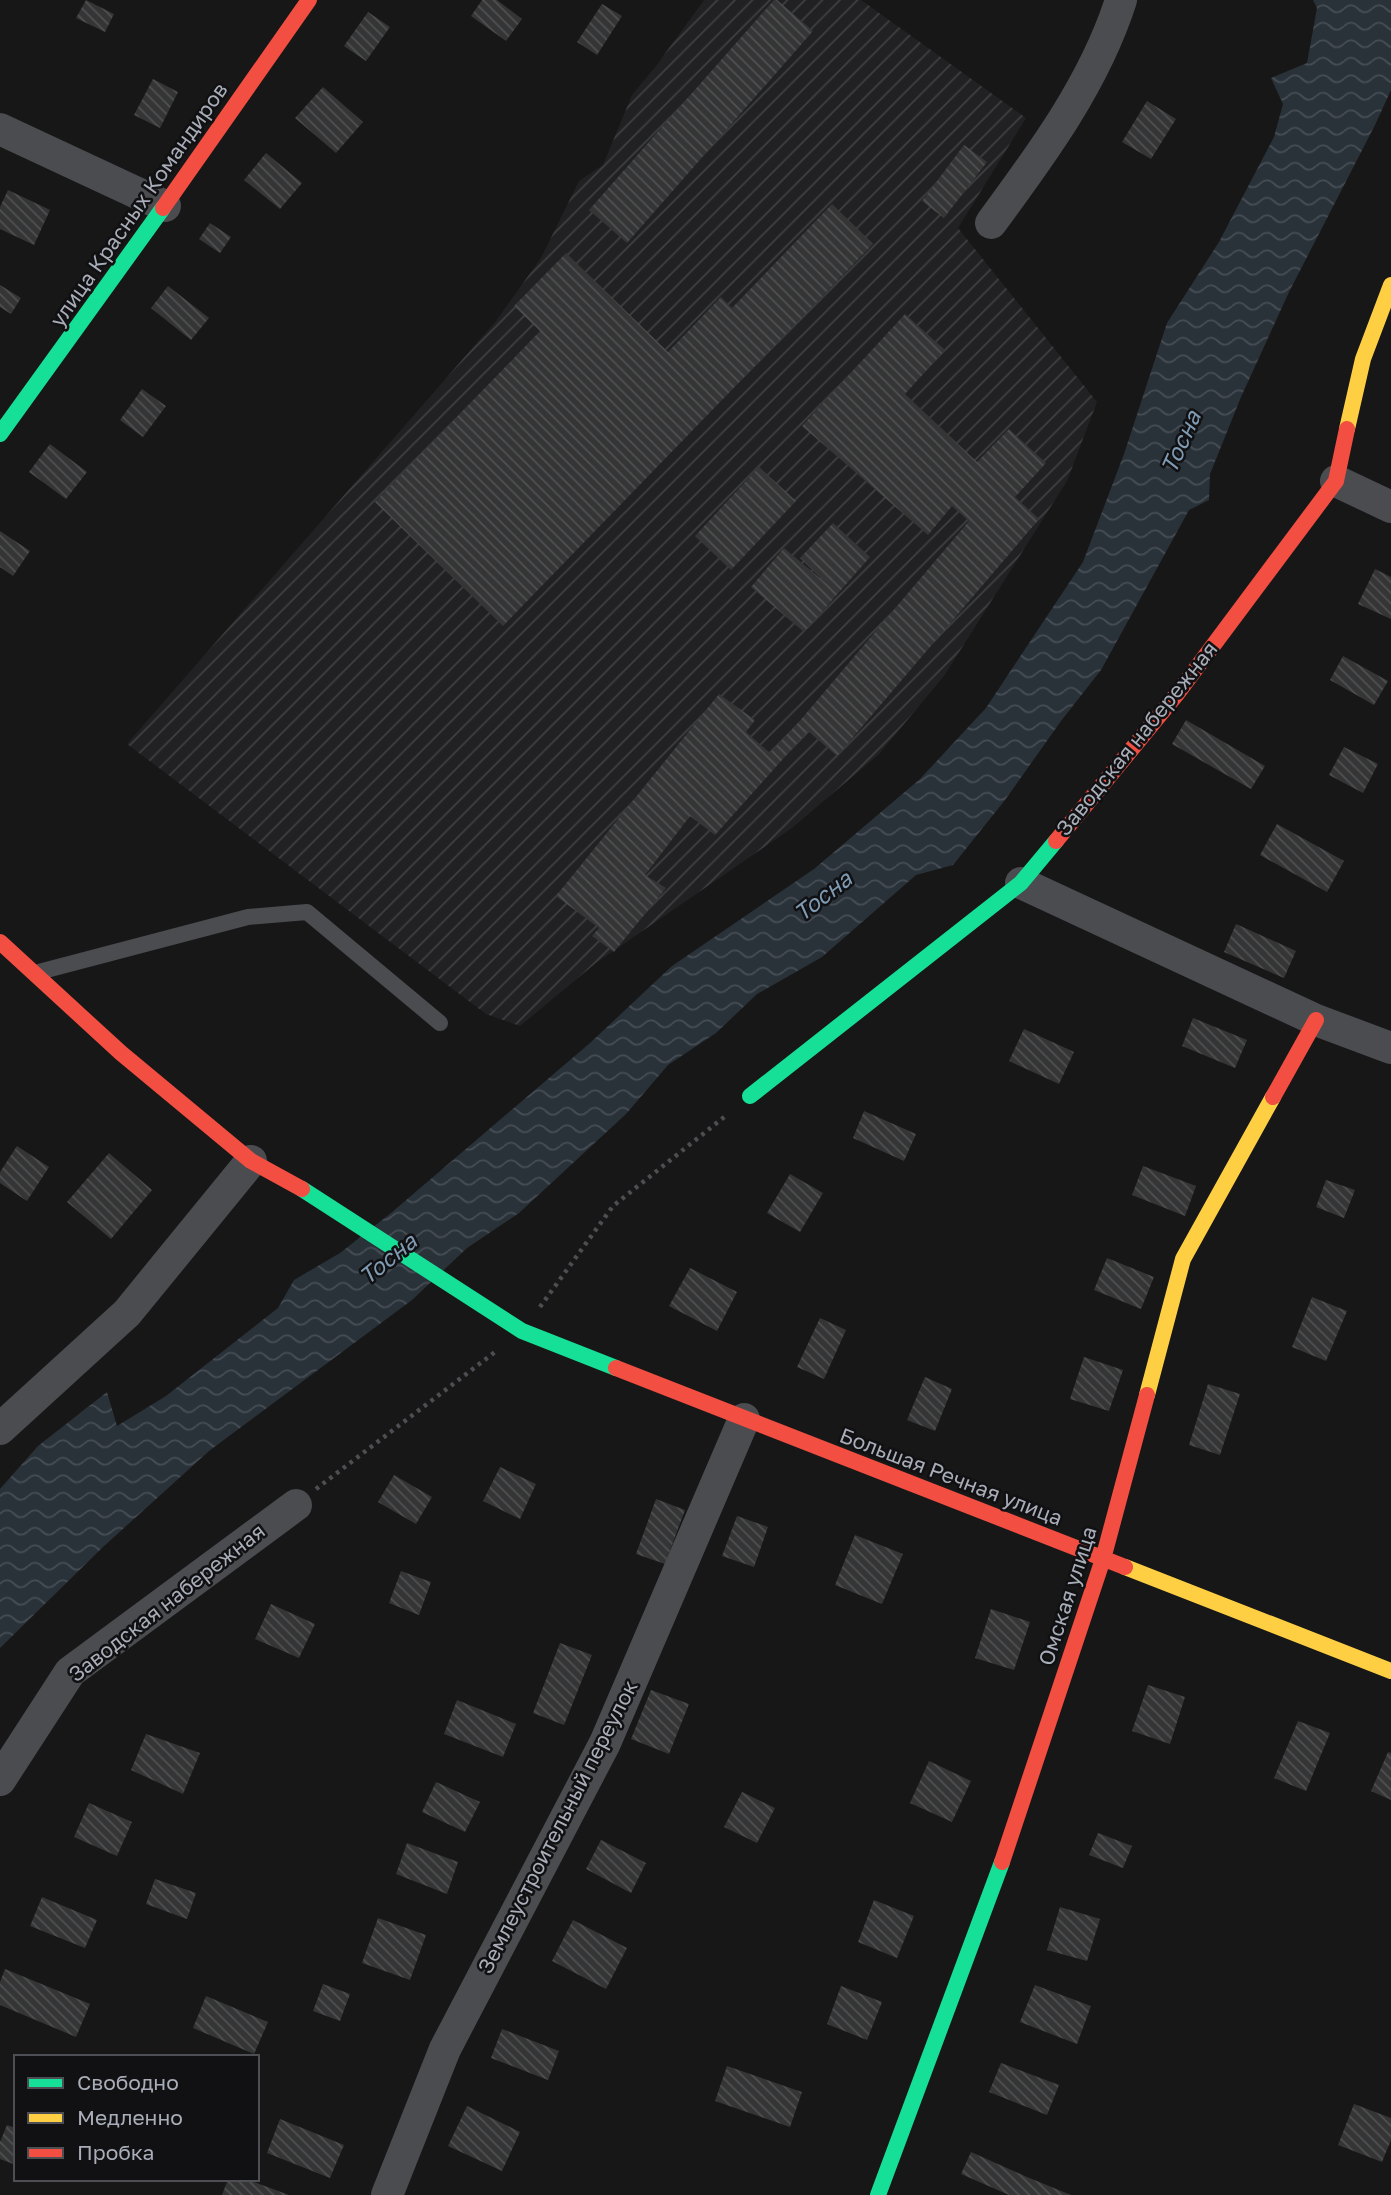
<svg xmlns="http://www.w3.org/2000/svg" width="1391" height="2195" viewBox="0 0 1391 2195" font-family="'Golos Text',sans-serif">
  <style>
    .industrial { fill: url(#industrial-furrows) }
    .water { fill: url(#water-waves) }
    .building { fill: url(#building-back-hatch) }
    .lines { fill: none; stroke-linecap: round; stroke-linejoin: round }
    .path { stroke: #4d4e52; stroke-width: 4.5; stroke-dasharray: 3.5 5; stroke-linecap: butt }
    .lane { stroke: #4b4c50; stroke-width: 16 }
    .street { stroke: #4b4c50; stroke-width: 32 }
    .fast { stroke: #16e098; stroke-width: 16 }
    .slow { stroke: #ffcf43; stroke-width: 16 }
    .jam { stroke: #f24e42; stroke-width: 16 }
    .labels { text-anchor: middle; stroke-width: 5; stroke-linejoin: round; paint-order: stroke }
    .street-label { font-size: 21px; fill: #a8adb8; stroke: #111113 }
    .water-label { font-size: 23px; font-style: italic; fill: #7f9bb3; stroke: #111113 }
  </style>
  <defs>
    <pattern id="industrial-furrows" width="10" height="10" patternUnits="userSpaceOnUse" patternTransform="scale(1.75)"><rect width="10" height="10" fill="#212123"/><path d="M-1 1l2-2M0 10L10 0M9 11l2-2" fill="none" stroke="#3e3f41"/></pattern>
    <pattern id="water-waves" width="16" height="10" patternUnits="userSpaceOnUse" patternTransform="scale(1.75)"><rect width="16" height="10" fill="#2a3239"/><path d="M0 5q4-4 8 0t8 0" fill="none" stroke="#464d54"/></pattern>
    <pattern id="building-back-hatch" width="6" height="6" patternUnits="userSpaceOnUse" patternTransform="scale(1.75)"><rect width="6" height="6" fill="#353536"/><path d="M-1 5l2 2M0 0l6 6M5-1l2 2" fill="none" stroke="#4f5051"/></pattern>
  </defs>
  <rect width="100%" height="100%" fill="#171717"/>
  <path class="industrial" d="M 704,0 L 861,0 L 1026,118 L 958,228 L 1097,402 L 1067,481 L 944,676 L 879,754 L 792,828 L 596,963 L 520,1026 L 486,1014 L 127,744 L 496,321 L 541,258 L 579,181 L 603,165 L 632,95 L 656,66 Z"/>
  <path class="water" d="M 1313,0 L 1391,0 L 1391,90 L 1375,125 L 1289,292 L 1241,397 L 1210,474 L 1209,500 L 1189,510 L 1101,670 L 1061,721 L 1005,800 L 953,865 L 916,875 L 822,957 L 757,994 L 716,1033 L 668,1065 L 626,1114 L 519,1213 L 467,1248 L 412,1300 L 209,1451 L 103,1547 L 0,1648 L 0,1489 L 38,1446 L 107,1392 L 117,1426 L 166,1396 L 278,1308 L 294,1280 L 340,1253 L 391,1213 L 590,1043 L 672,966 L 814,869 L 920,779 L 986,708 L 1083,562 L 1124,454 L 1167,323 L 1219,242 L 1274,137 L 1283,104 L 1271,78 L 1307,63 L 1317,8 Z"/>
  <path class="building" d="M 86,0 L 114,14 L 105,32 L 76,18 Z
    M 482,0 L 497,0 L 522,19 L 506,41 L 471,16 Z
    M 774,0 L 777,0 L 813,31 L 627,243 L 589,210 Z
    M 602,4 L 622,16 L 597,55 L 577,42 Z
    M 368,12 L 390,27 L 366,61 L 344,46 Z
    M 153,79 L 178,92 L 160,128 L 134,115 Z
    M 323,87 L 363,122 L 336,153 L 295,118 Z
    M 1147,101 L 1176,119 L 1151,159 L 1122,142 Z
    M 964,145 L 987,162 L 944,218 L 922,201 Z
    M 266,153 L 302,183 L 280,209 L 244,180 Z
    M 8,190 L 50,210 L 34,245 L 0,229 L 0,207 Z
    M 832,204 L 873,244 L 503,626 L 375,502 L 540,331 L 514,306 L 566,253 L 668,352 L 721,297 L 732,308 Z
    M 210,223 L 231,237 L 220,253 L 199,239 Z
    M 0,285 L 21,298 L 11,314 L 0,307 Z
    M 168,286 L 209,318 L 191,340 L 151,308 Z
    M 905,314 L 945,350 L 905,394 L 977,462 L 1009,429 L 1046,463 L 1015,497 L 1039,519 L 837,756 L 808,731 L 715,835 L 690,816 L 645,875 L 666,888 L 614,952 L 592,936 L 599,928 L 556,896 L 719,694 L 755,720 L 746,732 L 770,753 L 798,723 L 969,521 L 952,506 L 928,535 L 802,426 Z
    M 142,389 L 166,406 L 143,437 L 120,420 Z
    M 50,444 L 87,472 L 66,499 L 29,472 Z
    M 759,467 L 796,501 L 731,570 L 695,536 Z
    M 833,523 L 870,557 L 804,632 L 751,587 L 784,548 L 828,585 L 800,558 Z
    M 0,531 L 30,551 L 13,576 L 0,567 Z
    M 1375,569 L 1391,577 L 1391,619 L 1358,604 Z
    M 1343,656 L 1388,681 L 1374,705 L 1330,680 Z
    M 1186,720 L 1265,766 L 1251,789 L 1172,744 Z
    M 1344,747 L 1378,764 L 1363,793 L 1329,775 Z
    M 1277,824 L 1344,861 L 1327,892 L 1260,855 Z
    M 1236,924 L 1296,951 L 1284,978 L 1224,952 Z
    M 1193,1018 L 1247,1040 L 1235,1068 L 1182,1046 Z
    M 1024,1029 L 1074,1052 L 1059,1084 L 1009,1061 Z
    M 864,1111 L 916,1134 L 904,1161 L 853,1138 Z
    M 17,1146 L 49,1167 L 27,1201 L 0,1183 L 0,1172 Z
    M 109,1153 L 152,1190 L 111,1239 L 67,1202 Z
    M 1143,1166 L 1196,1186 L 1185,1216 L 1132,1195 Z
    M 790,1174 L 823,1193 L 800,1232 L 767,1213 Z
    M 1326,1180 L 1355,1190 L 1344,1218 L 1316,1207 Z
    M 1107,1258 L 1154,1277 L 1141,1309 L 1094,1290 Z
    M 690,1268 L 737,1292 L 717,1331 L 669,1306 Z
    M 1312,1297 L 1347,1311 L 1326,1361 L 1292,1347 Z
    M 820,1318 L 846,1330 L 824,1379 L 797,1367 Z
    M 1084,1357 L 1123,1370 L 1109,1411 L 1070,1399 Z
    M 925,1377 L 952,1389 L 935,1431 L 907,1420 Z
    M 1208,1384 L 1240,1394 L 1220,1455 L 1189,1445 Z
    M 500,1467 L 536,1484 L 520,1519 L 483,1501 Z
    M 394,1475 L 432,1497 L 416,1524 L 378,1502 Z
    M 656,1499 L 685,1510 L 665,1564 L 636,1554 Z
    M 737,1516 L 768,1527 L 754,1567 L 722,1556 Z
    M 855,1535 L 903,1554 L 882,1604 L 835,1585 Z
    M 401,1571 L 431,1582 L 419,1615 L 389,1603 Z
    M 271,1604 L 315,1624 L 299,1658 L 255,1639 Z
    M 991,1609 L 1030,1622 L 1014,1670 L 975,1658 Z
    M 560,1643 L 592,1655 L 564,1725 L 533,1713 Z
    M 1148,1685 L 1185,1697 L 1170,1744 L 1132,1731 Z
    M 651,1690 L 689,1704 L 669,1754 L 631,1739 Z
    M 457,1700 L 516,1724 L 503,1757 L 444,1734 Z
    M 1298,1721 L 1330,1733 L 1306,1791 L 1274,1778 Z
    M 146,1734 L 200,1753 L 183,1794 L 131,1770 Z
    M 1388,1752 L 1391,1753 L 1391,1800 L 1371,1791 Z
    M 929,1761 L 971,1781 L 952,1822 L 910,1803 Z
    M 436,1782 L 480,1802 L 465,1832 L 422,1812 Z
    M 742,1792 L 775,1808 L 757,1843 L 724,1827 Z
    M 89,1803 L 132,1822 L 117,1856 L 74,1837 Z
    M 1098,1833 L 1132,1846 L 1123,1868 L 1089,1855 Z
    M 601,1840 L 646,1863 L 631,1893 L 586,1869 Z
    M 407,1843 L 458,1862 L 447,1894 L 396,1874 Z
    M 155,1879 L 196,1893 L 187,1919 L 146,1904 Z
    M 42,1897 L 97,1920 L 85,1948 L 30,1926 Z
    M 874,1900 L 914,1916 L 897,1958 L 858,1942 Z
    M 1060,1907 L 1100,1919 L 1087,1961 L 1047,1950 Z
    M 378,1918 L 426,1935 L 410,1980 L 362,1963 Z
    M 573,1920 L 627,1948 L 606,1989 L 552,1961 Z
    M 5,1969 L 90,2004 L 76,2037 L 0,2005 L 0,1982 Z
    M 323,1984 L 350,1994 L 340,2021 L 313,2011 Z
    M 1035,1985 L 1091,2006 L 1077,2044 L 1020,2022 Z
    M 841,1986 L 882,2002 L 867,2040 L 827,2024 Z
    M 206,1996 L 268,2022 L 254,2054 L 193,2028 Z
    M 502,2029 L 559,2051 L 548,2080 L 491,2058 Z
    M 1001,2063 L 1059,2085 L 1047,2115 L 989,2092 Z
    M 727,2066 L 802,2092 L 790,2127 L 715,2101 Z
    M 1354,2104 L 1391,2118 L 1391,2140 L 1382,2162 L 1338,2145 Z
    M 467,2106 L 520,2132 L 502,2171 L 448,2146 Z
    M 280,2119 L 344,2145 L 330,2178 L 267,2153 Z
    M 7,2125 L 16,2128 L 16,2165 L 0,2159 L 0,2142 Z
    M 971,2152 L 1027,2177 L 1071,2195 L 1009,2195 L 961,2174 Z
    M 228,2179 L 246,2179 L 289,2195 L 222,2195 Z"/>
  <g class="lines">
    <path class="path" d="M 540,1307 L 613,1206 L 728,1114
      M 316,1489 L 495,1352"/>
    <path class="lane" d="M 35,973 L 248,917 L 307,912 L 440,1023"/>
    <path class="street" d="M 0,129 L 165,206
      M 991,223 C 1042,154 1095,82 1121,0
      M 1336,481 L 1391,507
      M 1021,883 L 1316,1020 L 1391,1048
      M 0,1429 L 127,1313 L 251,1161
      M 0,1780 L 70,1672 L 296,1505
      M 387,2195 L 445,2049 L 605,1743 L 744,1419"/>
    <path class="fast" d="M 0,434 L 163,208
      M 750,1096 L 1021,883 L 1056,841
      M 302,1189 L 522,1331 L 616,1368
      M 878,2195 L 1002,1862"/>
    <path class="slow" d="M 1347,429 L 1363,359 L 1391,285
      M 1147,1395 L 1183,1259 L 1273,1097
      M 1125,1567 L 1391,1671"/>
    <path class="jam" d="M 163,208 L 309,0
      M 1056,841 L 1177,694 L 1336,481 L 1347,429
      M 0,942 L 121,1053 L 251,1161 L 302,1189
      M 1273,1097 L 1316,1020
      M 616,1368 L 1125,1567
      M 1002,1862 L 1103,1559 L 1147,1395"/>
  </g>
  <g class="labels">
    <g class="street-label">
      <text transform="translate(139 205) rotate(-55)" y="7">улица Красных Командиров</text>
      <text transform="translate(1137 739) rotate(-51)" y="7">Заводская набережная</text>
      <text transform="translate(951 1477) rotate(21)" y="7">Большая Речная улица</text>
      <text transform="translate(1068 1596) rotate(-72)" y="7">Омская улица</text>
      <text transform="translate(167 1603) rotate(-38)" y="7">Заводская набережная</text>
      <text transform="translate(558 1827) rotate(-63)" y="7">Землеустроительный переулок</text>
    </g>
    <g class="water-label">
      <text transform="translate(1181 442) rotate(-66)" y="8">Тосна</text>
      <text transform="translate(823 896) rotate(-38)" y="8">Тосна</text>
      <text transform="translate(388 1259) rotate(-39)" y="8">Тосна</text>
    </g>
  </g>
  <rect x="14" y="2055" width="245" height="126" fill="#111113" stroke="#4d4f55" stroke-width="2"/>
  <rect x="28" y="2078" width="35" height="10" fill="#16e098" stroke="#4d4f55" stroke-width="2"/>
  <text x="77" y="2090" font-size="21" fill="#a8adb8">Свободно</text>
  <rect x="28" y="2113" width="35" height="10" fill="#ffcf43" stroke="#4d4f55" stroke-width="2"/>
  <text x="77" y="2125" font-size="21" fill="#a8adb8">Медленно</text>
  <rect x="28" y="2148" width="35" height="10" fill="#f24e42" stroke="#4d4f55" stroke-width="2"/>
  <text x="77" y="2160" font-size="21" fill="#a8adb8">Пробка</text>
</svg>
